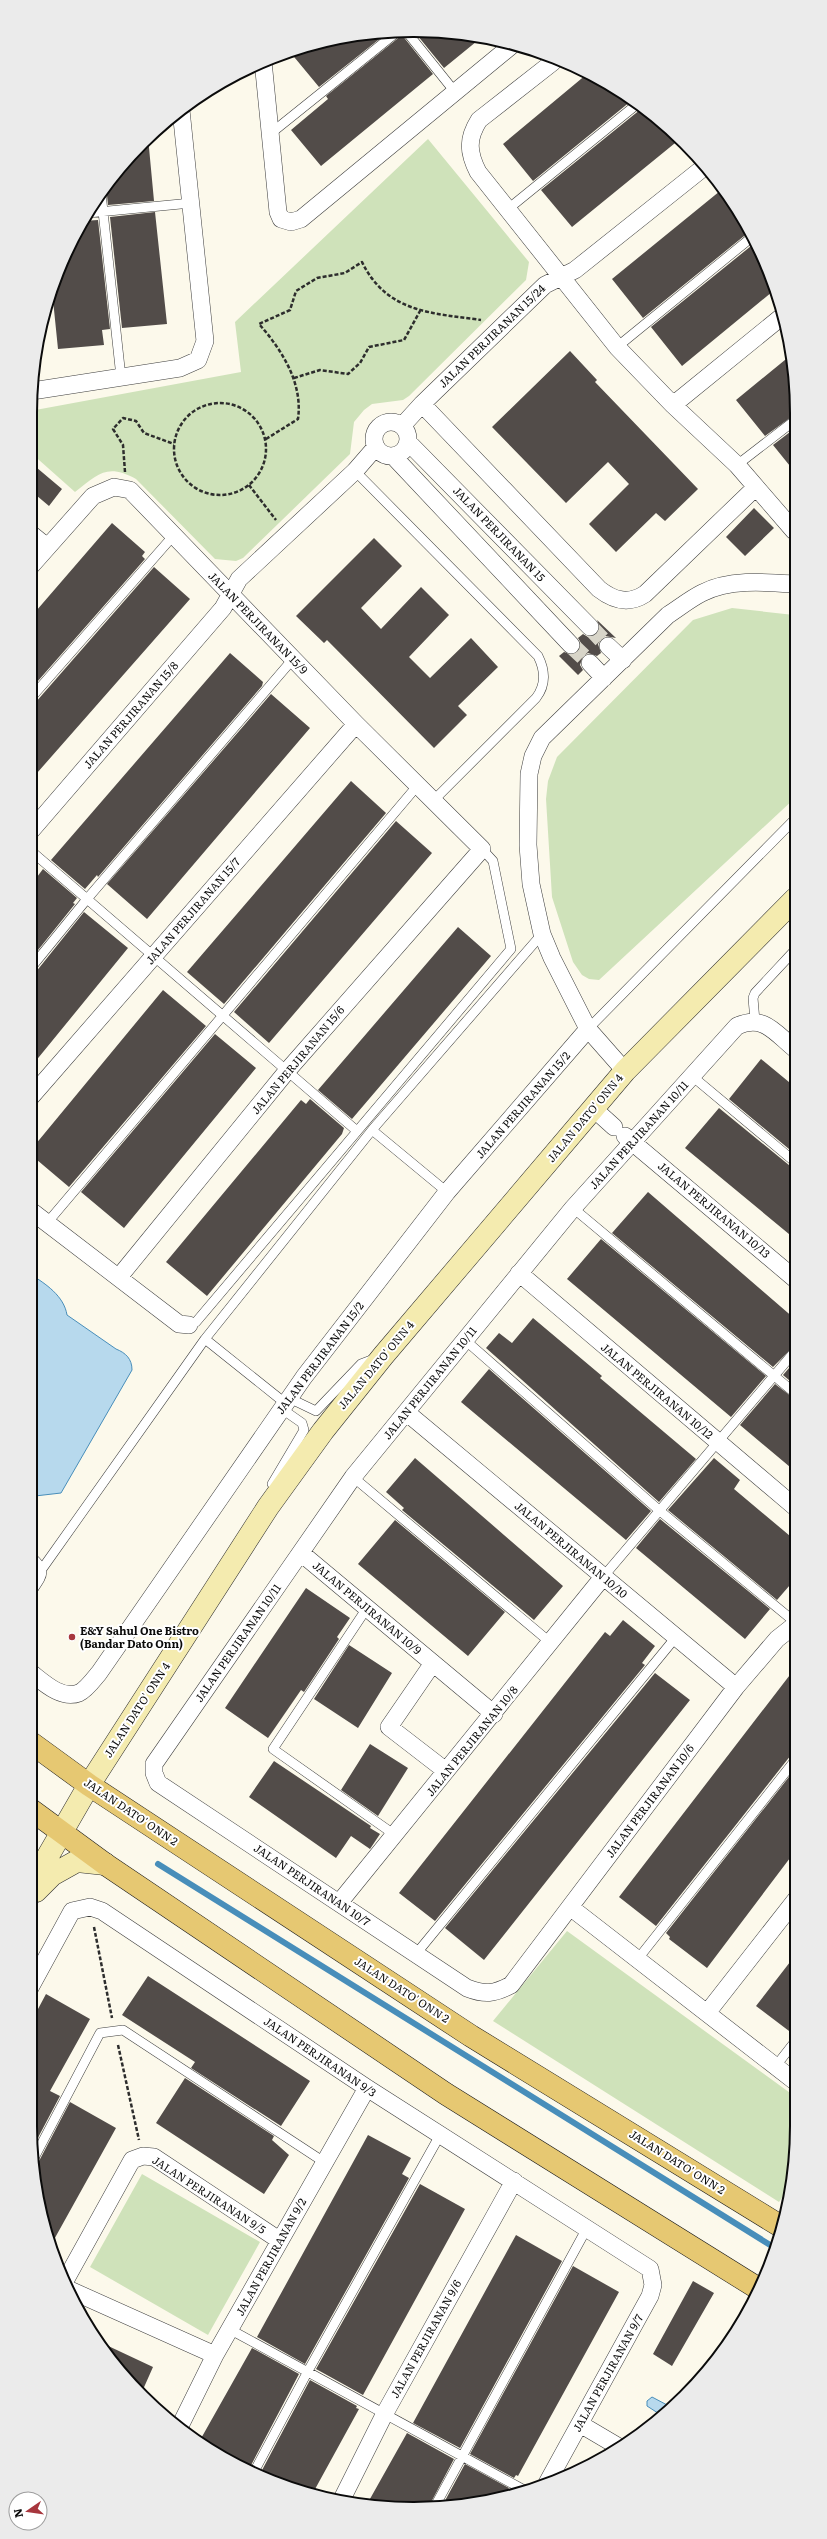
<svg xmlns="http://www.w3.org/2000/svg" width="827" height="2539" viewBox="0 0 827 2539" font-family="Literata,serif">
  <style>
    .green { fill: #cfe2ba }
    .water { fill: #b7d9ed; stroke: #488eba }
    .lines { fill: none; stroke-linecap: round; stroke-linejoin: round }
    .stream { stroke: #488eba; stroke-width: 6 }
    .building { fill: #524c49 }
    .minor-tunnel { stroke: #d8d5c9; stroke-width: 17; stroke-dasharray: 17 8; stroke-linecap: butt }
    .service-casing { stroke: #3e3e3e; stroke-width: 10 }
    .minor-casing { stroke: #3e3e3e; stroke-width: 18 }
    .secondary-casing { stroke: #2d2d2d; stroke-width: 23 }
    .primary-casing { stroke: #1c1c1c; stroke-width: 23 }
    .path { stroke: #2d2d2d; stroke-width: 2.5; stroke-dasharray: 4 2; stroke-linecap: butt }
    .service { stroke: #fff; stroke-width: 9 }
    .minor { stroke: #fff; stroke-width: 17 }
    .secondary { stroke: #f4ebaf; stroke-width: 22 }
    .primary { stroke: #e6c872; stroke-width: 22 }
    .poi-dot { fill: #a7363d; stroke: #fff; stroke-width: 1.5 }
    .labels { text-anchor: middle; stroke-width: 4; stroke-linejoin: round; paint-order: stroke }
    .street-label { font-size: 11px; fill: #0b0b0b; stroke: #fff }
    .poi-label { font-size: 11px; font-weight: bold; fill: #0b0b0b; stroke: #fff; text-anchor: start }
    .rim { fill: none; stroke: #0b0b0b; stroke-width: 2 }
  </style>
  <rect width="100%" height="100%" fill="#fcf9eb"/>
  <path class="green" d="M 428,139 L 529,262 L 526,280 L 409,396 L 403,400 L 372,404 L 364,410 L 354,422 L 350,454 L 243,558 L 236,561 L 215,559 L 136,479 C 107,463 98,474 75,492 L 30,452 L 30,411 L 241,372 L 235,322 Z
    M 732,608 L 794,615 L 795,798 L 599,980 L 589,979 L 582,975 L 573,962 L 552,897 L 546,799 L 548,781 L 557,757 L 693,620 Z
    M 567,1931 L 797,2098 L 797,2126 L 791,2184 L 779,2202 L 493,2021 Z
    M 142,2174 L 260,2242 L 208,2335 L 90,2267 Z"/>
  <path class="water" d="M 30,1274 C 46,1284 64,1296 67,1315 L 116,1349 C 126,1353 132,1359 132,1370 L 61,1493 L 35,1496 L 30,1492 Z
    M 652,2397 L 669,2406 L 661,2415 L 647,2406 L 647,2401 Z"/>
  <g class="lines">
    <path class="stream" d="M 158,1864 L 775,2248"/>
  </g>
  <path class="building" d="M 413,30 L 414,30 L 482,37 L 444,68 Z
    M 379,33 L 387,33 L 319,87 L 290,52 L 339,37 Z
    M 402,35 L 433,74 L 321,166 L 291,130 L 328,99 L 326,96 Z
    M 587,74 L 605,81 L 631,101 L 533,181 L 503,144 Z
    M 641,109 L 680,139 L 572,227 L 541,190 Z
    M 148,137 L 154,201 L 108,205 L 106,186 Z
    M 720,191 L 749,232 L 643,318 L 612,279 Z
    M 155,212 L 167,324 L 122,328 L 110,217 Z
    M 98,220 L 110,329 L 102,330 L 104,345 L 58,349 L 52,290 L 59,267 L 83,221 Z
    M 756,242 L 772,292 L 682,366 L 651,327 Z
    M 570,351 L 597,380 L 595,382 L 698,489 L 665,521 L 656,513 L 616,552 L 589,524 L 629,484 L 608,462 L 566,503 L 492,427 Z
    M 791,355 L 794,363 L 794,415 L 765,436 L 736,400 Z
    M 794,429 L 794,471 L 773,445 Z
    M 30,462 L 62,489 L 49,506 L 30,490 Z
    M 754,508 L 774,528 L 745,556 L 726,537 Z
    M 112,523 L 145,552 L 142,556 L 145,559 L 30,690 L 30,618 Z
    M 374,538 L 402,566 L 361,608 L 381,629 L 421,587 L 449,615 L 409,657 L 430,678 L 471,638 L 498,667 L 458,706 L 467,715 L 434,748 L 327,640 L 324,643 L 296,616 Z
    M 154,567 L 190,599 L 30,781 L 30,705 L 35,703 Z
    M 597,620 L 616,638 L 605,636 L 601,639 L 598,644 L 601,653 L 597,656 L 588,653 L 583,656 L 580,665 L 583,670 L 578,675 L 559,656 L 564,652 L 573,655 L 578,652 L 581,643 L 578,638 L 583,634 L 588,637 L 597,634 L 600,629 Z
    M 230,653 L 263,682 L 262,686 L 98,877 L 97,875 L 85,889 L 51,860 Z
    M 271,694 L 310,728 L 147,919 L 107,884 Z
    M 351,781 L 386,813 L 224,1004 L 187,972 Z
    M 396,821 L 432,853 L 269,1043 L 234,1012 Z
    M 43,869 L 77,898 L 73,903 L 75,904 L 30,960 L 30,872 L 37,877 Z
    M 84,912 L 128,948 L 30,1068 L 30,975 L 35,973 Z
    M 458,927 L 491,956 L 352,1119 L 318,1090 Z
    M 163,990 L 206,1026 L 69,1187 L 30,1154 L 30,1151 Z
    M 215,1034 L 256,1068 L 124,1228 L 81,1192 Z
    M 761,1059 L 795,1087 L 795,1154 L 729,1099 Z
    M 310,1099 L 344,1128 L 342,1134 L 207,1296 L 166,1262 L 301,1100 L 306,1104 Z
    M 719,1108 L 795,1170 L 795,1239 L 685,1148 Z
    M 648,1192 L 795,1319 L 796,1344 L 773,1367 L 612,1233 Z
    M 601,1239 L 766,1376 L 731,1417 L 567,1279 Z
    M 533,1318 L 602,1376 L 600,1378 L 696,1459 L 659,1502 L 486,1348 L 499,1333 L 512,1343 Z
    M 796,1360 L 796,1386 L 783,1375 Z
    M 489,1369 L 651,1511 L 626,1540 L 461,1402 Z
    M 775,1384 L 796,1400 L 796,1472 L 740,1425 Z
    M 415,1458 L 563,1586 L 534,1620 L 402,1510 L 404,1508 L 386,1492 Z
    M 714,1458 L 740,1480 L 734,1489 L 796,1541 L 796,1578 L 777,1600 L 668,1510 Z
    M 660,1519 L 770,1609 L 745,1639 L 636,1548 Z
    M 395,1520 L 505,1612 L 468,1656 L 358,1564 Z
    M 306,1588 L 350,1618 L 337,1637 L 339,1639 L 304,1692 L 301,1690 L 268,1738 L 225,1708 Z
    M 623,1620 L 655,1646 L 642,1663 L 645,1665 L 435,1921 L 399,1893 L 605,1632 L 610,1636 Z
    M 349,1645 L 392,1673 L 358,1728 L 314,1699 Z
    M 796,1667 L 796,1753 L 791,1755 L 656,1926 L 619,1897 Z
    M 655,1673 L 690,1700 L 484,1960 L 445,1928 Z
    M 370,1744 L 408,1768 L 378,1816 L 341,1790 Z
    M 274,1761 L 371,1826 L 370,1828 L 380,1834 L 370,1849 L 351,1836 L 336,1858 L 249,1797 Z
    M 796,1768 L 797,1863 L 790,1858 L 707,1968 L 669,1939 L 670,1937 L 666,1933 Z
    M 797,1953 L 797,2033 L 793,2034 L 756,2006 Z
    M 148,1976 L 310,2081 L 281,2126 L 191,2068 L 195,2062 L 122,2015 Z
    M 46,1994 L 90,2019 L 50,2091 L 60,2096 L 32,2149 L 30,2126 L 30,2024 Z
    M 185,2078 L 274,2136 L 272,2140 L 289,2155 L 264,2194 L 156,2123 Z
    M 70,2102 L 116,2128 L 51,2245 L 37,2200 L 34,2166 L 38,2163 Z
    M 368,2135 L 411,2158 L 402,2174 L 409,2178 L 305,2364 L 257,2337 Z
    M 420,2184 L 465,2209 L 363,2395 L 316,2369 Z
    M 516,2235 L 562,2261 L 460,2448 L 413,2423 Z
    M 573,2266 L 619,2292 L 518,2476 L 516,2475 L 514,2478 L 470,2454 Z
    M 693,2281 L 714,2293 L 672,2366 L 653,2354 Z
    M 104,2344 L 153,2367 L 141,2394 L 125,2379 Z
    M 252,2348 L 299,2374 L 248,2471 L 199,2442 Z
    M 310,2380 L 357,2406 L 356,2408 L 359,2409 L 314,2491 L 260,2474 Z
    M 407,2433 L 454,2459 L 428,2508 L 366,2506 Z
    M 465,2464 L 509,2488 L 504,2497 L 441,2508 Z"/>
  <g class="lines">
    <path class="minor-tunnel" d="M 590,627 L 608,646
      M 571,645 L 590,663"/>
    <g class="service-casing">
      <path id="service" d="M 406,31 L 455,92
        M 270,134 L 397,32
        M 101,193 L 121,377
        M 508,209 L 636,105
        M 88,213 L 191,203
        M 617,347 L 752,237
        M 737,465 L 794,421
        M 355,471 L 538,656 C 545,670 546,685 536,698 L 434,800
        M 30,699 L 174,535
        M 30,850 L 357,1131
        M 30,969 L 87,899 L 293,659
        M 755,1021 L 753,998 L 755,993 L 795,950
        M 588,1029 L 795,819
        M 692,1076 L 795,1162
        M 372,1130 L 447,1192
        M 573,1208 L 796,1394
        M 47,1223 L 418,785
        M 189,1325 L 196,1322 L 511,949 L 493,861 L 482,849
        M 205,1339 L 285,1403
        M 465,1340 L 660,1511 L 796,1623
        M 289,1398 L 316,1411 L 361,1364 L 374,1359
        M 353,1477 L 551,1643
        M 272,1484 L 304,1430 L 302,1423 L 282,1409
        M 30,1556 C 50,1571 41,1577 30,1594
        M 42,1569 L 205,1339 L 372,1130 L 542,934
        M 603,1577 L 796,1350
        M 367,1608 L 273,1749 L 395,1835
        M 416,1954 L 676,1637
        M 637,1960 L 796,1759
        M 775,2067 L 797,2039
        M 33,2160 L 100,2033 L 123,2030 L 324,2162
        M 231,2330 L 526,2491
        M 254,2472 L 308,2371 L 440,2135
        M 434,2508 L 587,2228"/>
    </g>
    <g class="minor-casing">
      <path id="minor" d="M 263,61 L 278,212 L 281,219 L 291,222 L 301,219 L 511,46
        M 553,62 L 479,120 C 467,139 468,152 478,172 L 617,347 L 673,405 L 737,465 L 794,531
        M 32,391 L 180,368 L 198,360 L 205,341 L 181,110
        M 422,404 L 599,589 C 613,600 628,605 645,594 L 756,487
        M 673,405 L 780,318
        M374 439a17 17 0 1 1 34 0a17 17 0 1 1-34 0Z
        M 402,426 L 422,404 L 545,285 L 575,270 L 703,168
        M 408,442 L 590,627
        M 394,457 L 571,645
        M 30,533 L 47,547
        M 30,567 L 93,496 L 114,487 L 130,490 L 356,724 L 482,849 L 287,1071 L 119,1277
        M 608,646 L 623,660
        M 590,663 L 604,678
        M 30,832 L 223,608 L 239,579 L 355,471 L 375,448
        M 795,1049 C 775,1033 764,1014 737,1026 L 573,1208 L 353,1477 L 154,1764 L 154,1773 L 158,1783 L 467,1988 C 485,1995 494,1994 511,1985 L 736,1687 L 777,1639 L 796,1624
        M 625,1071 L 588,1029 L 552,958 L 542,934 L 531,884 L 528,845 L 529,774 L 533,756 L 542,738 L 668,615 C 679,608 690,599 702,593 C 729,579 765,582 794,584
        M 30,1098 L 356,724
        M 594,1109 L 614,1127
        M 625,1136 L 795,1279
        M 30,1210 L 179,1324 L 189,1325
        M 519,1273 L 796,1508
        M 406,1412 L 736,1687
        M 301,1553 L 494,1714
        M 433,1663 L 389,1727 L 446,1771
        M 30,1672 C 43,1682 61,1700 79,1693 C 86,1690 94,1679 99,1673 L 304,1377 L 447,1192 L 588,1029
        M 339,1903 L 603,1577
        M 570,1907 L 797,2083
        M 30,1988 L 72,1911 L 90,1907 L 102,1911 L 367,2088 L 650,2269 L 653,2285 L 650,2296 L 547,2483
        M 707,2013 L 797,1898
        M 65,2281 L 132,2160 L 143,2156 L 154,2157 L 279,2240
        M 70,2290 L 215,2355
        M 580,2424 L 619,2447
        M 179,2428 L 215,2355 L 367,2088
        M 342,2499 L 385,2413 L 514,2181"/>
    </g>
    <g class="secondary-casing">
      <path id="secondary" d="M 30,1887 L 89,1785 L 268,1507 L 323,1431 L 383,1356 L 625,1071 L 795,899
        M 36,1891 L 52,1875 L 77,1861 L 105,1864"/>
    </g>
    <g class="primary-casing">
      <path id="primary" d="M 30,1742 L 89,1785 L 471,2036 L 782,2227
        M 30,1809 L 105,1864 L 446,2094 L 759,2289"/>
    </g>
    <path class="path" d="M 294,378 L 320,370 L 348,374 L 360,363 L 369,347 L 404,340 L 420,311
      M174 449a46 46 0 1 1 92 0a46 46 0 1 1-92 0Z
      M 266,439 L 298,419 C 303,383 282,350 259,324 L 290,310 L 296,291 L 317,278 L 345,273 L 362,262 C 387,313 432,313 481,320
      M 125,472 L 123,445 L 113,429 L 123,418 L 136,421 L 144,433 L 174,444
      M 249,485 L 276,520
      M 94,1927 L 112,2018
      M 118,2045 L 139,2140"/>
    <use href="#service" class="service"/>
    <use href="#minor" class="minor"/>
    <use href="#secondary" class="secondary"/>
    <use href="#primary" class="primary"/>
  </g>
  <circle class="poi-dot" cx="72" cy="1637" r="4"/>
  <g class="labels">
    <g class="street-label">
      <text transform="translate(492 336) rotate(-44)" y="4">JALAN PERJIRANAN 15/24</text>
      <text transform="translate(499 534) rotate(46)" y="4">JALAN PERJIRANAN 15</text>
      <text transform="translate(258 623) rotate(46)" y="4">JALAN PERJIRANAN 15/9</text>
      <text transform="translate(131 715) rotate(-49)" y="4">JALAN PERJIRANAN 15/8</text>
      <text transform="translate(193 911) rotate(-49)" y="4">JALAN PERJIRANAN 15/7</text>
      <text transform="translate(298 1060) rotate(-50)" y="4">JALAN PERJIRANAN 15/6</text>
      <text transform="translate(523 1105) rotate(-49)" y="4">JALAN PERJIRANAN 15/2</text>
      <text transform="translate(585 1118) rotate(-50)" y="4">JALAN DATO' ONN 4</text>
      <text transform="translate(639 1135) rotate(-48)" y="4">JALAN PERJIRANAN 10/11</text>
      <text transform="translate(714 1210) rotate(40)" y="4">JALAN PERJIRANAN 10/13</text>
      <text transform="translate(320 1358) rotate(-53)" y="4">JALAN PERJIRANAN 15/2</text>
      <text transform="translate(376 1365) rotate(-50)" y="4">JALAN DATO' ONN 4</text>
      <text transform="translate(430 1383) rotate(-51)" y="4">JALAN PERJIRANAN 10/11</text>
      <text transform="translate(657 1391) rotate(40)" y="4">JALAN PERJIRANAN 10/12</text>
      <text transform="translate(571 1550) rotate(40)" y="4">JALAN PERJIRANAN 10/10</text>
      <text transform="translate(367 1608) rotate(40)" y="4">JALAN PERJIRANAN 10/9</text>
      <text transform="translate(238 1643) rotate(-55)" y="4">JALAN PERJIRANAN 10/11</text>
      <text transform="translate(137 1710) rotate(-57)" y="4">JALAN DATO' ONN 4</text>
      <text transform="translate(472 1741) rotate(-51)" y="4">JALAN PERJIRANAN 10/8</text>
      <text transform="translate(650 1801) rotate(-53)" y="4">JALAN PERJIRANAN 10/6</text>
      <text transform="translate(131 1812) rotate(34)" y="4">JALAN DATO' ONN 2</text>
      <text transform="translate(312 1885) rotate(34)" y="4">JALAN PERJIRANAN 10/7</text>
      <text transform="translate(402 1990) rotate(33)" y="4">JALAN DATO' ONN 2</text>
      <text transform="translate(320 2057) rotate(34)" y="4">JALAN PERJIRANAN 9/3</text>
      <text transform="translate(677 2162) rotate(32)" y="4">JALAN DATO' ONN 2</text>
      <text transform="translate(209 2195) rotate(33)" y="4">JALAN PERJIRANAN 9/5</text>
      <text transform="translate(271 2257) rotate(-61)" y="4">JALAN PERJIRANAN 9/2</text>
      <text transform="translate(426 2339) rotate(-61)" y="4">JALAN PERJIRANAN 9/6</text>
      <text transform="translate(608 2373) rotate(-61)" y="4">JALAN PERJIRANAN 9/7</text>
    </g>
    <g class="poi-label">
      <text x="80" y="1635">E&amp;Y Sahul One Bistro<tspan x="80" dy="13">(Bandar Dato Onn)</tspan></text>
    </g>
  </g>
  <path d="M0 0H827V2539H0ZM413 37H414A376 376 0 0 1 790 413V2126A376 376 0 0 1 414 2502H413A376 376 0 0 1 37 2126V413A376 376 0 0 1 413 37Z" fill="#ebebeb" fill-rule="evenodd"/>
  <path class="rim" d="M413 37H414A376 376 0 0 1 790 413V2126A376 376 0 0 1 414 2502H413A376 376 0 0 1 37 2126V413A376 376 0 0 1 413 37Z"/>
  <g transform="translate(28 2511) rotate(257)"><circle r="19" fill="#ffffff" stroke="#9d9d9d"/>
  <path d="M0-3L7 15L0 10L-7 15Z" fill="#a7363d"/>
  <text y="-6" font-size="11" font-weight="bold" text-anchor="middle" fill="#0b0b0b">N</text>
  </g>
</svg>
